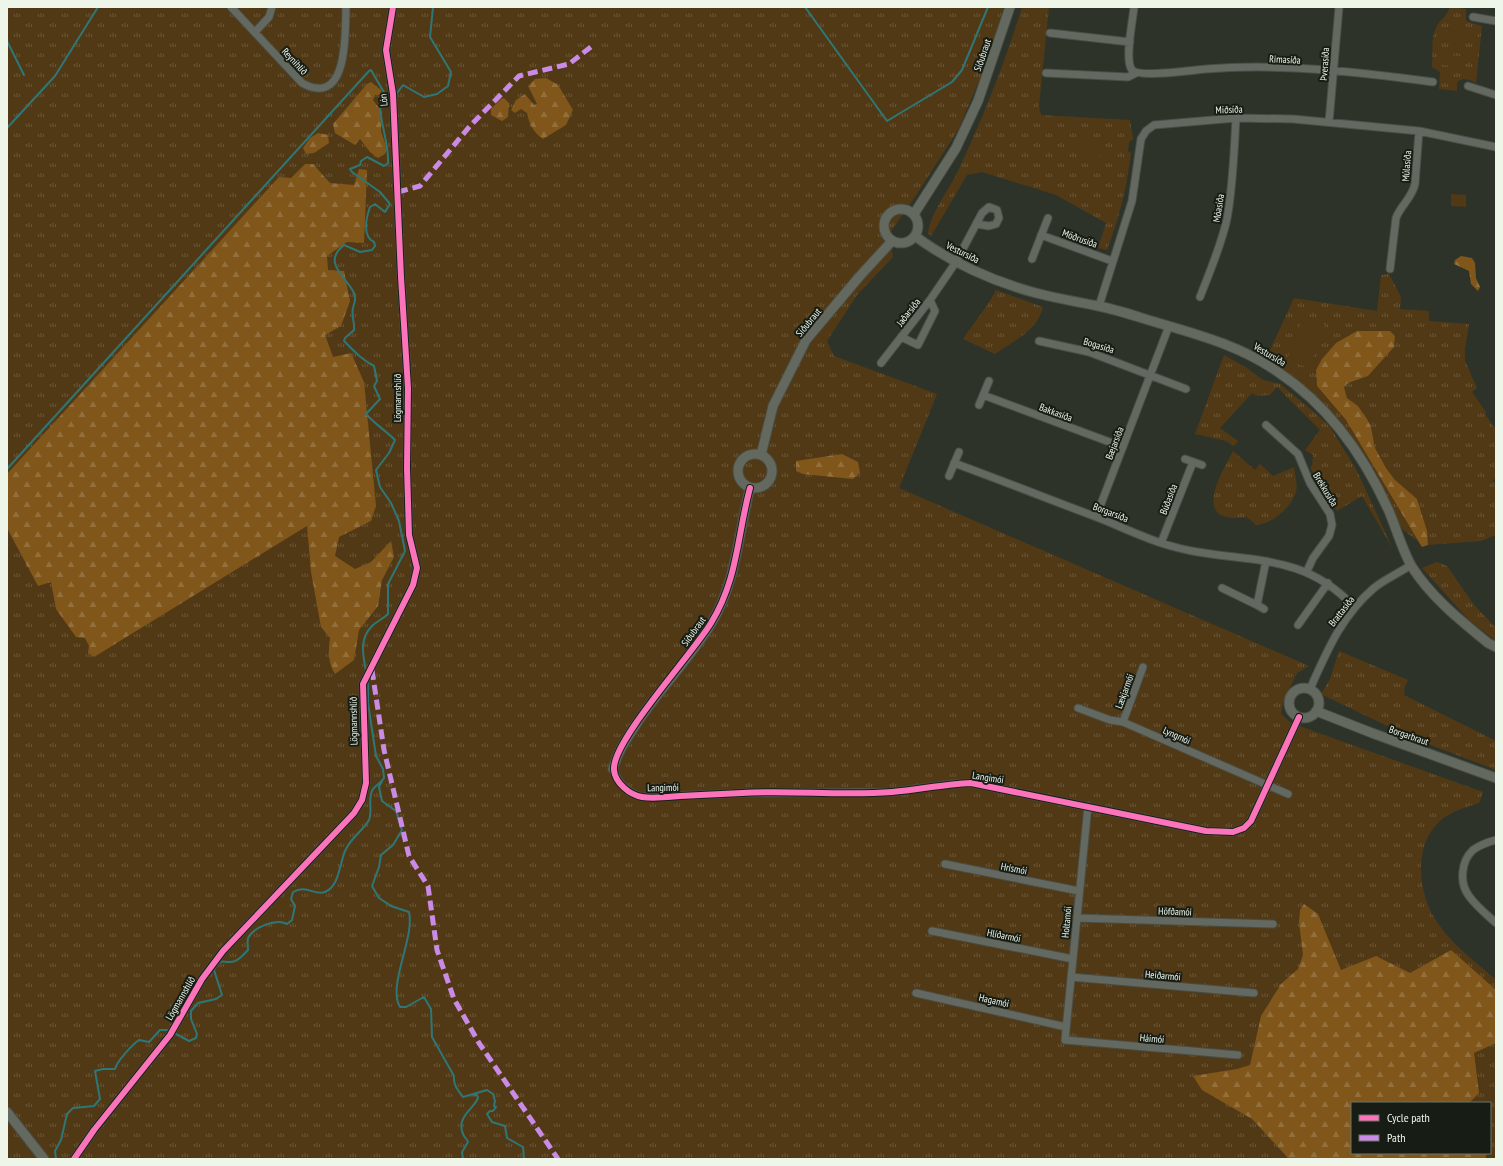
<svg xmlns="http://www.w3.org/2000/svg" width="1503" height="1166" viewBox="0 0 1503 1166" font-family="'PT Sans Narrow',sans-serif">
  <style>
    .grass { fill: url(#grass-tufts); fill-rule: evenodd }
    .forest { fill: url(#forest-firs) }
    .green { fill: #523915 }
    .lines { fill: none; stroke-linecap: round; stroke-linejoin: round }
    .stream { stroke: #2e7778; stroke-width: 2 }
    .street-casing { stroke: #494e46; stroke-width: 9 }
    .secondary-casing { stroke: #494e46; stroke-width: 11 }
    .street { stroke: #636960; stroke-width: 7 }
    .secondary { stroke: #64695f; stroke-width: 9 }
    .quiet { stroke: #ca8be6; stroke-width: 5; stroke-dasharray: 10 5; stroke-linecap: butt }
    .cycleway-casing { stroke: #171d14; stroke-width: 8 }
    .cycleway { stroke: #fb73b8; stroke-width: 6 }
    .labels { text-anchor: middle; stroke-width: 4; stroke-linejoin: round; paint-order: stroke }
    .street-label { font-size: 10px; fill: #eef6ea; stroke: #171d14 }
  </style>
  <defs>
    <pattern id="grass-tufts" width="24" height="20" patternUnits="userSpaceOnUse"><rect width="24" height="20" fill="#523915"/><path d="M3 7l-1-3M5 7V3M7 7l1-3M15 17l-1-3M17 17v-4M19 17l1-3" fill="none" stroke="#6b5637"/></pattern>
    <pattern id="forest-firs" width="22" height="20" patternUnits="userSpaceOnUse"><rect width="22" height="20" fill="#80561a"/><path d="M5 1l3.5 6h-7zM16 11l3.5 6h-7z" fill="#926f3b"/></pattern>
  </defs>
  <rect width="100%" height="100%" fill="#2d3329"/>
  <path class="grass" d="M 7,7 L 1004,7 L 982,74 L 958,130 L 915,197 L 889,234 L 893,257 L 857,295 L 827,341 L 834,356 L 937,394 L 899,488 L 1309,666 L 1297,673 L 1283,702 L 1281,714 L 1291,723 L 1483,792 L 1479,803 C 1464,808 1447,812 1436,825 C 1413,850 1419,896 1437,922 C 1452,945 1476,962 1496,980 L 1496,1159 L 7,1159 ZM 1352,1103 L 1490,1103 L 1490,1153 L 1352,1153 Z
    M 1022,7 L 1049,7 L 1039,106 L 1041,115 L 1130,120 L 1133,139 L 1129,142 L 1128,151 L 1131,153 C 1126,191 1120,215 1107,250 L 1098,248 L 1106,223 L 1056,195 L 982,172 L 967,175 L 931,236 L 928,233 C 932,210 948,192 958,171 C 983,118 1005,63 1022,7 Z
    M 1450,7 L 1466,9 L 1466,21 L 1482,26 L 1476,83 L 1470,80 L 1463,79 L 1457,82 L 1457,91 L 1439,89 L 1440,72 L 1432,67 C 1433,56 1431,40 1435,30 C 1438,20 1446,19 1450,7 Z
    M 1389,274 L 1401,297 L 1400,309 L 1429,311 L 1429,321 L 1469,324 L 1465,348 L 1465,361 L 1477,388 L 1472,392 L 1486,412 L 1485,414 L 1496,430 L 1496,478 L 1493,480 L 1496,485 L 1496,535 L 1481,541 L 1428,545 L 1428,541 L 1405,489 L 1395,480 L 1386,468 L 1375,448 L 1371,427 L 1367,419 L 1358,406 L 1347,398 L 1344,387 L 1348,383 L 1368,376 L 1394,347 L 1395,336 C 1349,323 1344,337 1316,370 L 1317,386 L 1346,420 L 1418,541 L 1403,530 L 1395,517 L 1368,464 L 1344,427 L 1309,390 L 1266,359 L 1294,298 L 1377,311 L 1381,275 Z
    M 996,290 L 1043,307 C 1037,332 1014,340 995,354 L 963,339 C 974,322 987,308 996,290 Z
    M 1224,355 L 1247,368 L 1263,380 L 1280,384 L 1314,412 L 1330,427 L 1356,469 L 1393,549 L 1362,496 L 1337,511 L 1325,495 L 1310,467 L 1312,466 L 1313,455 L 1305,450 L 1320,430 L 1277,387 L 1270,395 L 1257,396 L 1252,393 L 1220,428 L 1238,441 L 1234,446 L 1226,441 L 1195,434 Z
    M 1233,451 L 1255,470 L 1260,464 L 1273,476 L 1294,467 C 1295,475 1298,484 1296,492 C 1291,508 1272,524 1256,525 L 1247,517 C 1190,525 1220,476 1233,451 Z
    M 1437,562 L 1447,566 L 1474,605 L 1496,628 L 1496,641 L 1469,620 L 1422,568 Z
    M 1339,651 L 1408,680 L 1405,686 L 1404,695 L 1496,741 L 1496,770 L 1410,737 L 1321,694 L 1330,679 Z"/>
  <path class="forest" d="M 546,78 L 558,85 L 573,110 L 566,125 L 543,139 C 534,133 529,124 527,113 L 521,109 L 515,113 L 511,110 L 516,100 L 525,94 L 534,105 L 537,104 L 528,86 L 535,79 Z
    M 371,82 L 381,90 L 382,95 L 375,95 L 373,100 L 382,112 L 381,131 L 387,149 L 385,154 L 378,158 L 370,152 L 360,139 L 355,145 L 335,133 L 333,124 L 367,84 Z
    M 504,98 L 509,103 L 508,117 L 502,121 L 491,115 L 491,109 L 501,99 Z
    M 318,133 L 328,135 L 329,143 L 314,153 L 306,154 L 303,148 L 310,138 Z
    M 305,164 L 313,164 L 330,183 L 354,185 L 359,169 L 367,170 L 364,243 L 347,242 L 327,256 L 328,270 L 344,271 L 350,301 L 341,326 L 325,335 L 333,357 L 351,353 L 364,382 L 376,506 L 371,521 L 339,537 L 335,556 L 355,569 L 371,562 L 391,541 L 394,557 L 382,580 L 378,606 L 359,630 L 354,660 L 335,674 C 328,663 328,651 330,638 L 321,627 L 311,572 L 307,526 L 94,657 L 88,653 L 89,646 L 85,638 L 76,637 L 56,609 L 51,582 L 38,586 L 7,528 L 7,474 L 279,177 L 291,178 Z
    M 1461,256 L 1472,258 L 1475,263 L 1476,278 L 1480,287 L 1478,291 L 1471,284 L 1469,271 L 1454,264 L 1455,260 Z
    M 1357,331 L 1390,331 L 1395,336 L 1394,347 L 1368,376 L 1348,383 L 1344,387 L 1347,398 L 1358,406 L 1367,419 L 1371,427 L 1375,448 L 1386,468 L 1395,480 L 1417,499 L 1427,531 L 1428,545 L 1422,547 L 1420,544 L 1346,420 L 1317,386 L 1316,370 L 1322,359 L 1336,343 Z
    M 842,454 L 858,462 L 860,473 L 853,479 L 803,474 L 796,471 L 796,461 Z
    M 1304,904 L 1318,914 L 1341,970 L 1376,956 L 1410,973 L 1451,950 L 1496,990 L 1496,1043 L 1474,1053 L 1479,1093 L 1469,1103 L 1352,1103 L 1352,1153 L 1487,1153 L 1485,1159 L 1289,1159 L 1252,1119 L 1202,1090 L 1193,1076 L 1237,1069 L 1250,1065 L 1261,1016 L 1281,984 L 1298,969 L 1303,955 L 1299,922 L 1300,910 Z"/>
  <path class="green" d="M 1441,29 L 1463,32 L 1462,43 L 1440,40 Z
    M 1438,54 L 1465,57 L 1464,68 L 1437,64 Z
    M1081 148a11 11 0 1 1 22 0a11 11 0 1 1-22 0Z
    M 1451,194 L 1466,195 L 1466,207 L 1451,206 Z
    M 1303,317 L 1325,325 L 1309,368 L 1287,360 Z"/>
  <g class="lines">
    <path class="stream" d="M 805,7 L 887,121 L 952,82 L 962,70 L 988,7
      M 7,41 L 24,75
      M 395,96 L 403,85 L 424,97 L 437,94 L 448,86 L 451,72 L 430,37 L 433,7
      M 7,128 L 55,76 L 98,7
      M 7,469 L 369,71 L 371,70 L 389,101
      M 366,671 C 363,655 359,639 372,626 C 377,621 383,619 388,614 L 388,584 L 405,551 L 399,521 L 391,503 L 380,487 L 376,470 L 389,453 L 395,440 C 386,431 375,424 366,414 L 380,399 L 374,386 L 377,381 L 374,366 C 361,359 354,351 344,341 L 345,338 L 354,330 C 355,323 351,315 353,308 C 354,303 357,299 354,293 C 347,277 321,263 344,245 L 360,252 L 372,250 L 375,246 L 374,242 C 362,236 366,218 370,207 L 375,204 L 385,212 L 390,204 L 380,192 L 352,172 L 350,169 L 360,165 L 361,161 L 367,157 L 384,166 L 388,163 C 389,144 381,126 380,107 L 385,103 L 388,104 L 391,99
      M 382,781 L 379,787 L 382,801 L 396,811 L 402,830 L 393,845 L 381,855 L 379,867 L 372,886 L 379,898 L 391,906 L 409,912 C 415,938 387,986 400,1007 L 406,1007 L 424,997 L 431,1009 L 432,1037 L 454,1076 C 453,1085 458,1090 463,1097 L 487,1090 L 493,1094 L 495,1101 L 494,1106 L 496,1107 L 493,1111 L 490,1111 L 487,1114 L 492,1122 L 505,1126 L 507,1138 L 523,1147 L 524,1159
      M 176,1034 L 189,1041 L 196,1038 L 197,1034 L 191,1019 L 191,1011 L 198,1003 L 216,999 L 222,995 L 214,970 C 221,955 224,965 235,961 C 240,959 244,954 248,950 C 248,946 247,942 248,938 C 254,927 276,918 287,924 L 292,920 L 295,906 L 291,899 L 293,892 C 306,884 315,896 325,892 C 339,887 340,862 345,851 C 351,837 363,831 369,820 C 373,810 367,798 373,789 C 376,785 381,783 384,778 L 383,769 L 376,756 L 368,703 L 368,682
      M 56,1159 L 55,1151 L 61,1140 L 67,1114 L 73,1108 L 94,1106 L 100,1099 L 95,1071 L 103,1069 L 115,1069 C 117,1061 132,1045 139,1040 L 149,1042 L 160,1030 L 167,1030
      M 463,1159 L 462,1152 L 468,1142 C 467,1139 464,1137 463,1134 C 456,1117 473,1110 478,1098 L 477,1095 L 474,1095"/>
    <g class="street-casing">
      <path id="street" d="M 231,7 L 302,83 C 349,109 345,32 346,7
        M 1134,7 C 1133,20 1124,60 1132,70 C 1139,78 1194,70 1206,69 C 1281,63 1359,72 1433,82
        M 1473,17 L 1496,21
        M 255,32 L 269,17 L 272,7
        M 1050,33 L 1130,42
        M 1046,73 L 1128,77 L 1136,73
        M 1468,86 L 1496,95
        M 1329,122 L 1339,7
        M 1041,235 L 1112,261
        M 1032,259 L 1048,218
        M 1390,269 L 1396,218 C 1401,205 1412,198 1415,184 L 1419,131
        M 1200,297 C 1210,271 1221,246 1227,219 C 1233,186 1234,152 1236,118
        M 1099,306 L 1132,201 L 1141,139 L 1146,131 L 1154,125 L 1236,118 L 1293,119 L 1419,131 L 1496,147
        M 901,337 L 918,345 L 935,311 L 930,300
        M 1039,341 L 1089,352 L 1186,389
        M 881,363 L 930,300 L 956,262 L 982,213 L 989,207 L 997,210 L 999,218 L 996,224 L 989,226 L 976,224
        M 983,395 L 1123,447
        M 979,405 L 989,381
        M 1266,425 L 1298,454 L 1310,483 L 1330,514 L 1332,525 L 1329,536 L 1313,558 L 1307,571
        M 1185,459 L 1202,465
        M 954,463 C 1003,481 1051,500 1099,518 C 1119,526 1140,536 1161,543 C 1233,567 1297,545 1354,607
        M 949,476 L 959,452
        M 1096,517 L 1169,326
        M 1161,543 L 1193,462
        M 1222,588 L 1257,605 L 1266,561
        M 1257,605 L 1264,609
        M 1298,625 L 1328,583
        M 1310,689 C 1327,651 1342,615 1374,588 C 1385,579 1399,573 1411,565
        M 1078,708 L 1110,720 L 1123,722 L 1288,794
        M 1123,722 L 1143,667
        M 613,769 C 618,784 627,793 642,797 L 745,793 L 892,792 L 952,784 L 971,783 L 1206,831 L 1233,832 L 1244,828 L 1251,821 L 1299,717
        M 1088,806 L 1065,1040 L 1238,1055
        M 1496,840 C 1488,842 1480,845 1473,850 C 1461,861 1459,883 1469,896 C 1476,906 1487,915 1496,923
        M 945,864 L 1079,891
        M 1077,918 L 1273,924
        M 932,931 L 1073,959
        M 1071,977 L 1254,993
        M 916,993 L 1066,1027
        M 74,1159 L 94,1130 L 170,1035 L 202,979 L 223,951 L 354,813 L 362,800 L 366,783 L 363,684 L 413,585 L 417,568 L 409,535 L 407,468 L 408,388 L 401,277 L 393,94 L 386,50 L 393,7"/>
    </g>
    <g class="secondary-casing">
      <path id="secondary" d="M884 226a17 17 0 1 1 34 0a17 17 0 1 1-34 0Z
        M 914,214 L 956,148 L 978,101 L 1010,7
        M 915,236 C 950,262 994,282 1036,293 C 1056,298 1077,302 1098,306 C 1119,310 1141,318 1162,324 C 1203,336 1242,347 1278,372 C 1329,406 1363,454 1388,509 C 1396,527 1402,550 1412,567 C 1432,598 1460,620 1488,643 L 1496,647
        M738 471a17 17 0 1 1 34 0a17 17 0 1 1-34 0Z
        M 761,455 L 773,406 L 806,340 L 859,277 L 892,241
        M1289 703a15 15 0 1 1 30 0a15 15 0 1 1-30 0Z
        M 1316,711 L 1372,733 L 1496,778
        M 613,769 C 617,753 626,740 635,726 C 658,690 689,660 711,624 C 737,580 738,535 750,488
        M 7,1112 L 44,1159"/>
    </g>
    <use href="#street" class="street"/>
    <use href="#secondary" class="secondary"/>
    <path class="quiet" d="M 398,192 L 420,186 L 470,126 L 519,76 L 569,64 L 592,46
      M 372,670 L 384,750 L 409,856 L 428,886 L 437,950 L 454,999 L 479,1043 L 558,1159"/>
    <g class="cycleway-casing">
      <path id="cycleway" d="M 750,488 C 737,536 738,579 711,623 C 694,652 611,742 614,770 C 615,783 630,795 642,797 C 654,799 668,797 680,796 C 701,795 722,794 742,793 C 792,790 842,796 892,792 C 918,790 944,784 971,783 L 1206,831 L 1233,832 L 1244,828 L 1251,821 L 1299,717
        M 74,1159 L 94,1130 L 170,1035 L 202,979 L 223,951 L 354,813 L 362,800 L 366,783 L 363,684 L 413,585 L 417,568 L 409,535 L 407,468 L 408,388 L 401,277 L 393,94 L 386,50 L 393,7"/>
    </g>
    <use href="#cycleway" class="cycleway"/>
  </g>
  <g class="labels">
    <g class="street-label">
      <text transform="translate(982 55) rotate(-71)" y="4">Síðubraut</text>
      <text transform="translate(1285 59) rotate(3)" y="4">Rimasíða</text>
      <text transform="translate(295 61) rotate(47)" y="4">Reynihlíð</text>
      <text transform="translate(1324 64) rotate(-86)" y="4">Þverasíða</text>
      <text transform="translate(383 100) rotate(-94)" y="4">Lón</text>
      <text transform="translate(1229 109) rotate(-2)" y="4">Miðsíða</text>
      <text transform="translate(1406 166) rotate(-85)" y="4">Múlasíða</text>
      <text transform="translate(1218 208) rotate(-81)" y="4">Móasíða</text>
      <text transform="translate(1080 238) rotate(20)" y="4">Möðrusíða</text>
      <text transform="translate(963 252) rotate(26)" y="4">Vestursíða</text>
      <text transform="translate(908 312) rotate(-52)" y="4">Jaðarsíða</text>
      <text transform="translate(808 322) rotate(-51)" y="4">Síðubraut</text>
      <text transform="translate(1099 345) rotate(17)" y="4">Bogasíða</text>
      <text transform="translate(1270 354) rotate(31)" y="4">Vestursíða</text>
      <text transform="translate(397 398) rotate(-90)" y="4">Lögmannshlíð</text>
      <text transform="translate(1056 412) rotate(20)" y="4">Bakkasíða</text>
      <text transform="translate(1114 443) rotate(-69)" y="4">Bæjarsíða</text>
      <text transform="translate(1326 489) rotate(59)" y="4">Brekkusíða</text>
      <text transform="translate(1168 499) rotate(-69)" y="4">Búðasíða</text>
      <text transform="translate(1111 512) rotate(21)" y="4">Borgarsíða</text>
      <text transform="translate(1341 611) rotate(-52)" y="4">Brattasíða</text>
      <text transform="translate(693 631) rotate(-54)" y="4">Síðubraut</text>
      <text transform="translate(1124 691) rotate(-70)" y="4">Lækjarmói</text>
      <text transform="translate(353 721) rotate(-91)" y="4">Lögmannshlíð</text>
      <text transform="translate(1177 735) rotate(24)" y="4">Lyngmói</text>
      <text transform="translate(1409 735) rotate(19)" y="4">Borgarbraut</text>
      <text transform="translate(988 777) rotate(9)" y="4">Langimói</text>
      <text transform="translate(663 787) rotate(-1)" y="4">Langimói</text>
      <text transform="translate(1014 868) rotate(11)" y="4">Hrísmói</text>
      <text transform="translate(1175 911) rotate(2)" y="4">Höfðamói</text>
      <text transform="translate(1066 922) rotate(-85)" y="4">Holtamói</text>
      <text transform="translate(1004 935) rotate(11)" y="4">Hlíðarmói</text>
      <text transform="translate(1163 975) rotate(5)" y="4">Heiðarmói</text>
      <text transform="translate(180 998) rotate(-60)" y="4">Lögmannshlíð</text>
      <text transform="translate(994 1000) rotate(13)" y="4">Hagamói</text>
      <text transform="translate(1152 1038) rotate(5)" y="4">Háimói</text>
    </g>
  </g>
  <rect width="1503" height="1166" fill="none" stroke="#eef6ea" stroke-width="16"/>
  <rect x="1351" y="1102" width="140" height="52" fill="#171d14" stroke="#6d746a"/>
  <rect x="1359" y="1115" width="20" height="6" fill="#fb73b8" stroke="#6d746a"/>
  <text x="1387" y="1122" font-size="12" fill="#eef6ea">Cycle path</text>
  <rect x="1359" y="1135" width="20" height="6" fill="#ca8be6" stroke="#6d746a"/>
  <text x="1387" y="1142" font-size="12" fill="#eef6ea">Path</text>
</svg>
